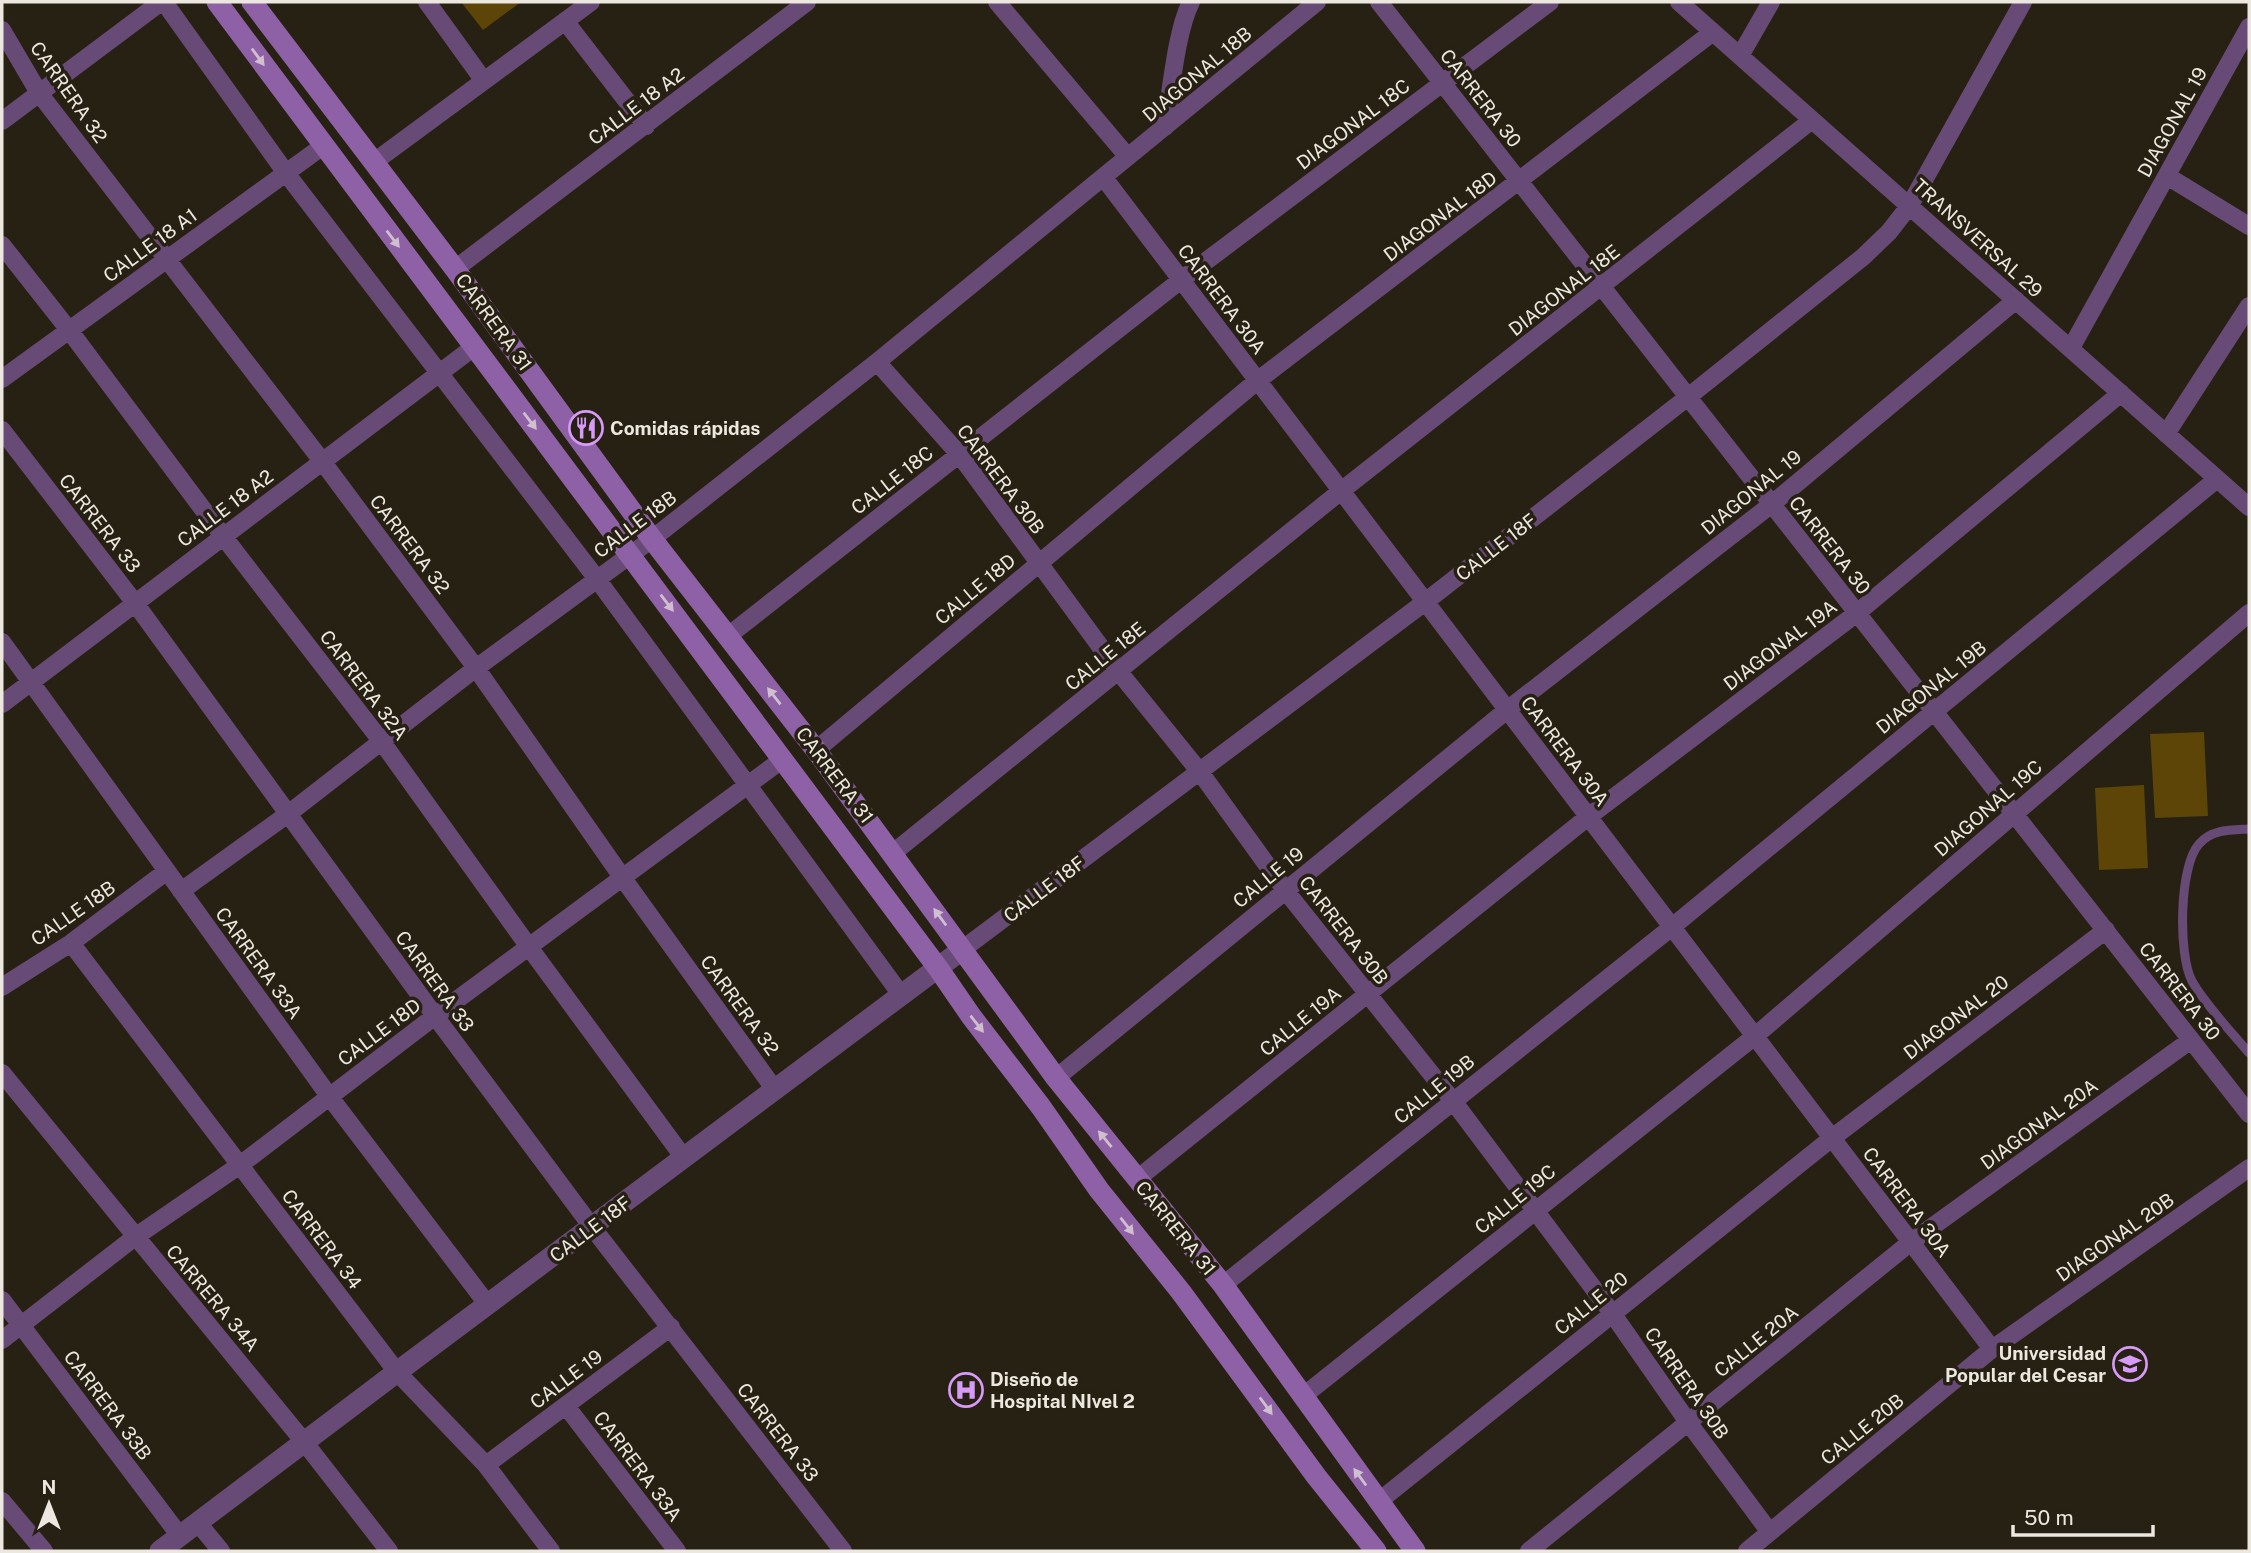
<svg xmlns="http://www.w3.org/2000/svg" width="2251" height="1553" viewBox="0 0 2251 1553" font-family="'Public Sans',sans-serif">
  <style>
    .green { fill: #5c4506 }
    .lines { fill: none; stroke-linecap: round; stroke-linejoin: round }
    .service { stroke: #674a75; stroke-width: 9 }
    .minor { stroke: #674a75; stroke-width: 18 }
    .tertiary { stroke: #674a75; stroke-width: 21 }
    .secondary { stroke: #8e60a5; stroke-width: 21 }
    .oneway { fill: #d0bfce }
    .labels { text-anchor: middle; stroke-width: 7; stroke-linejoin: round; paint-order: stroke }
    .street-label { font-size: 19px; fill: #ece8df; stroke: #272113 }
    .poi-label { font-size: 19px; font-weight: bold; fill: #ece8df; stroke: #272113; text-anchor: start }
  </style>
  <rect width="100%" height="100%" fill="#272113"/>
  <path class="green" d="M 461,2 L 521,2 L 483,30 Z
    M 2204,732 L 2208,816 L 2155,818 L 2150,734 Z
    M 2144,785 L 2148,868 L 2099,870 L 2095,788 Z"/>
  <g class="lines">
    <path class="service" d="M 2249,829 C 2231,830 2212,829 2199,844 C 2179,866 2178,955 2192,981 C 2203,1002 2233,1034 2249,1053"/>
    <path class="minor" d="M 164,2 L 286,173 L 597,579 L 902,996
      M 427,2 L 484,81
      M 997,2 L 1128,157
      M 1379,2 L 2249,1114
      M 1679,2 L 2249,507
      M 565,21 L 646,126
      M 2,30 L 39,93 L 322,461 L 476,668 L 622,877 L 775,1090
      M 1740,56 L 1771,2
      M 2,121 L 161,2
      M 1165,127 C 1171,93 1176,31 1191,2
      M 374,162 L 591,2
      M 2167,176 L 2249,226
      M 1104,178 L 1992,1349
      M 2,245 L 69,330 L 223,536 L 382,742 L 529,947 L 684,1158
      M 455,269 L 807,2
      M 2071,348 L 2249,27
      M 877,362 L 959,454 L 1119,672 L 1200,772 L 1285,890 L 1453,1101 L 1612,1313 L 1688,1422 L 1769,1531
      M 2,379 L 323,146
      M 2,430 L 135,603 L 435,1016 L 592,1227 L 843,1551
      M 2166,434 L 2249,306
      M 728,636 L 1181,280 L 1550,2
      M 2,642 L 329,1096 L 488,1305
      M 2,704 L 474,347
      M 816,750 L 1257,381 L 1713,32
      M 893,853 L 1341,491 L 1812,120
      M 181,891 L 288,814 L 476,668 L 652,539 L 877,362 L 1317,2
      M 71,943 L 397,1372 L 486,1465 L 551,1551
      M 963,949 L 1425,602 L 1688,397 L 1863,257 L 1889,232 L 1910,205 L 2023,2
      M 2,987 L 71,943 L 167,871
      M 2,1073 L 305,1443 L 389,1551
      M 1056,1078 L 1507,710 L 1772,504 L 2016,300
      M 1137,1179 L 1588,817 L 1857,613 L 2121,393
      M 1223,1285 L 1672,927 L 2217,479
      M 2,1300 L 180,1536
      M 2,1340 L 135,1237 L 240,1165 L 435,1016 L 783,759
      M 1302,1397 L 1755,1036 L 2249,613
      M 566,1406 L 677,1551
      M 486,1465 L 671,1327
      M 2,1501 L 44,1551
      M 1378,1502 L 1832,1138 L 2106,930
      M 198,1523 L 221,1551
      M 1529,1551 L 1911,1242 L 2191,1040
      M 1747,1551 L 1992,1349 L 2249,1168"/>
    <path class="tertiary" d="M 160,1551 L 397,1372 L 963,949"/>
    <path class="secondary" d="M 217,2 L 938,968 L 971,1016 L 1041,1107 L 1099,1190 L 1181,1292 L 1316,1476 L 1376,1551
      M 252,2 L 455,269 L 652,539 L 816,750 L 1056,1078 L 1223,1285 L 1415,1551"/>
  </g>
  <defs><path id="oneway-solid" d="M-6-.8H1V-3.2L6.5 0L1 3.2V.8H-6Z" transform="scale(1.75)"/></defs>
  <g class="oneway">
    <use href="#oneway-solid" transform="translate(258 57) rotate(54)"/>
    <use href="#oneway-solid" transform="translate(393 239) rotate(53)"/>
    <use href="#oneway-solid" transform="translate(530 421) rotate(53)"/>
    <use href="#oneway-solid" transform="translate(667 603) rotate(53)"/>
    <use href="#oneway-solid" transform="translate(774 696) rotate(-128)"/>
    <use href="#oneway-solid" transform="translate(940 917) rotate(-126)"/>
    <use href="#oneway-solid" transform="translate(977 1024) rotate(52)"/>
    <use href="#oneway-solid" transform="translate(1105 1139) rotate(-129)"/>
    <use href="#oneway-solid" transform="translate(1127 1226) rotate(52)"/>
    <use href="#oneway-solid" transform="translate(1266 1406) rotate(54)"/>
    <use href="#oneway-solid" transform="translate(1360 1477) rotate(-126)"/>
  </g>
  <defs>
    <g id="restaurant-ring" transform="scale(1.75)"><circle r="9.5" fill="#272113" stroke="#d89af8" stroke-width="1.5"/><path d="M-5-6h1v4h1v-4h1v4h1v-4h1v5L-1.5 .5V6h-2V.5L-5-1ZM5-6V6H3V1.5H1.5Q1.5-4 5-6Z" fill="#d89af8"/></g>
    <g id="university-ring" transform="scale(1.75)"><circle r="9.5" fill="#272113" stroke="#d89af8" stroke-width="1.5"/><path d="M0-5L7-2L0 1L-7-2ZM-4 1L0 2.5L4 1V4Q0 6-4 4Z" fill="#d89af8"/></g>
    <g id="hospital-ring" transform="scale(1.75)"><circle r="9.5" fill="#272113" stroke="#d89af8" stroke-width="1.5"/><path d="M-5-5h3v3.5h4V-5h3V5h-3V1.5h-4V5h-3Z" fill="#d89af8"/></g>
  </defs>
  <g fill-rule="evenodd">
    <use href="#restaurant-ring" x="586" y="428"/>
    <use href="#university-ring" x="2130" y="1364"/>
    <use href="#hospital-ring" x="966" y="1390"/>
  </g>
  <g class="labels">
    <g class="street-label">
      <text transform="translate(1197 74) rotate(-40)" y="7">DIAGONAL 18B</text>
      <text transform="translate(69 92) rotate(55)" y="7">CARRERA 32</text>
      <text transform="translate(1481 98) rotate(52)" y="7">CARRERA 30</text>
      <text transform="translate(636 106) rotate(-37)" y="7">CALLE 18 A2</text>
      <text transform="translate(2172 122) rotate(-61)" y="7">DIAGONAL 19</text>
      <text transform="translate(1353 124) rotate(-37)" y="7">DIAGONAL 18C</text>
      <text transform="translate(1440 216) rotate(-37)" y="7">DIAGONAL 18D</text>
      <text transform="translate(1978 238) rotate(42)" y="7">TRANSVERSAL 29</text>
      <text transform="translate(150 245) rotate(-36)" y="7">CALLE 18 A1</text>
      <text transform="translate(1564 290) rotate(-38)" y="7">DIAGONAL 18E</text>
      <text transform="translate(1222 299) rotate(53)" y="7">CARRERA 30A</text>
      <text transform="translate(494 322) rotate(54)" y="7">CARRERA 31</text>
      <text transform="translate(1001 479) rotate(53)" y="7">CARRERA 30B</text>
      <text transform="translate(892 480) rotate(-38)" y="7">CALLE 18C</text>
      <text transform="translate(1751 492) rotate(-39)" y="7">DIAGONAL 19</text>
      <text transform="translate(225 508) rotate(-37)" y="7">CALLE 18 A2</text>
      <text transform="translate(100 523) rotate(52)" y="7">CARRERA 33</text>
      <text transform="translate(635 524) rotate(-37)" y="7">CALLE 18B</text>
      <text transform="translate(410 544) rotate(53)" y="7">CARRERA 32</text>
      <text transform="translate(1830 545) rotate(52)" y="7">CARRERA 30</text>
      <text transform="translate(1496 547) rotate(-38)" y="7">CALLE 18F</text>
      <text transform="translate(975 589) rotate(-40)" y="7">CALLE 18D</text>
      <text transform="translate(1780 645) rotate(-37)" y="7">DIAGONAL 19A</text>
      <text transform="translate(1105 656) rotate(-39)" y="7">CALLE 18E</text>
      <text transform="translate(364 685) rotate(53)" y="7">CARRERA 32A</text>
      <text transform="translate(1931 687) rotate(-39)" y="7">DIAGONAL 19B</text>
      <text transform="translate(1565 751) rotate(53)" y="7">CARRERA 30A</text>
      <text transform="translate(835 775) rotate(53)" y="7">CARRERA 31</text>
      <text transform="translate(1988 808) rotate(-41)" y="7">DIAGONAL 19C</text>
      <text transform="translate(1268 877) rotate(-39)" y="7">CALLE 19</text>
      <text transform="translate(1044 889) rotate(-37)" y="7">CALLE 18F</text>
      <text transform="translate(73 913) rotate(-35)" y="7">CALLE 18B</text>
      <text transform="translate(1344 930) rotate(52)" y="7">CARRERA 30B</text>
      <text transform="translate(259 963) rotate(54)" y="7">CARRERA 33A</text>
      <text transform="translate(435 981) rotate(54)" y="7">CARRERA 33</text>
      <text transform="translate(2180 991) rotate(52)" y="7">CARRERA 30</text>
      <text transform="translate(740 1005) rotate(54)" y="7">CARRERA 32</text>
      <text transform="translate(1956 1017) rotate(-37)" y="7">DIAGONAL 20</text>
      <text transform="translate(1300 1021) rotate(-39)" y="7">CALLE 19A</text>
      <text transform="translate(379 1032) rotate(-37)" y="7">CALLE 18D</text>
      <text transform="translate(1434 1089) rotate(-39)" y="7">CALLE 19B</text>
      <text transform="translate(2039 1124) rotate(-36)" y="7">DIAGONAL 20A</text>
      <text transform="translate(1515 1199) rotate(-39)" y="7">CALLE 19C</text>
      <text transform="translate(1907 1202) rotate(53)" y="7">CARRERA 30A</text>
      <text transform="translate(1176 1228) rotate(51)" y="7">CARRERA 31</text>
      <text transform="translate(590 1229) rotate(-37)" y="7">CALLE 18F</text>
      <text transform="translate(2115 1237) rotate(-35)" y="7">DIAGONAL 20B</text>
      <text transform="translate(322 1239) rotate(53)" y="7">CARRERA 34</text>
      <text transform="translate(213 1298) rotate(50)" y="7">CARRERA 34A</text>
      <text transform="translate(1591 1303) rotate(-39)" y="7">CALLE 20</text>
      <text transform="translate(1756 1341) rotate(-39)" y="7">CALLE 20A</text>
      <text transform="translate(566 1379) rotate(-37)" y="7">CALLE 19</text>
      <text transform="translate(1687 1383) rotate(55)" y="7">CARRERA 30B</text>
      <text transform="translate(108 1405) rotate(53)" y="7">CARRERA 33B</text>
      <text transform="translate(1862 1429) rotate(-39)" y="7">CALLE 20B</text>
      <text transform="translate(778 1432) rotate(52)" y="7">CARRERA 33</text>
      <text transform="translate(638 1466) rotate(53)" y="7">CARRERA 33A</text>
    </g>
    <g class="poi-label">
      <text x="610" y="435">Comidas rápidas</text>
      <text x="2106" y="1360" text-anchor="end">Universidad<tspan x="2106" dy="22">Popular del Cesar</tspan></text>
      <text x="990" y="1386">Diseño de<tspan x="990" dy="22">Hospital NIvel 2</tspan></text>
    </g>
  </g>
  <rect width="2251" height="1553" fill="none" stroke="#ece8df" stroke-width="7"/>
  <g transform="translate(49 1504)" stroke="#272113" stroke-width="5" paint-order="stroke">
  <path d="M0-5L12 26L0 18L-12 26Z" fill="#ece8df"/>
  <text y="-10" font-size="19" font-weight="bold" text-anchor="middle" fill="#ece8df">N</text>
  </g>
  <path d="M2013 1525v10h140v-10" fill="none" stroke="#ece8df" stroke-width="3.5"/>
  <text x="2024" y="1525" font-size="21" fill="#ece8df" stroke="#272113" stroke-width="5" paint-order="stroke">50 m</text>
</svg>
